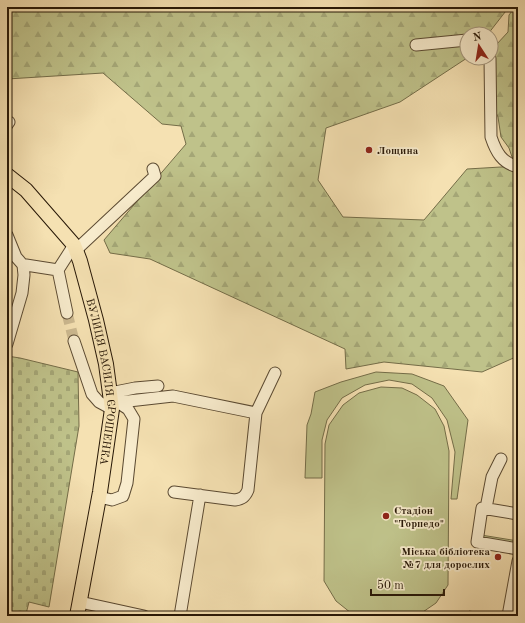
<svg xmlns="http://www.w3.org/2000/svg" width="525" height="623" viewBox="0 0 525 623" font-family="'Old Standard TT',serif">
  <style>
    .grass { fill: #bfc28a; stroke: #746d48 }
    .forest { fill: url(#forest-firs); stroke: #746d48 }
    .cemetery { fill: url(#cemetery-stones); stroke: #746d48 }
    .lines { fill: none; stroke-linecap: round; stroke-linejoin: round }
    .minor-tunnel { stroke: #ccb990; stroke-width: 11; stroke-dasharray: 11 5.5; stroke-linecap: butt }
    .minor-casing { stroke: #5b4a32; stroke-width: 13 }
    .major-casing { stroke: #281807; stroke-width: 16 }
    .minor { stroke: #f8eccd; stroke-width: 11 }
    .major { stroke: #f5e1b2; stroke-width: 14 }
    .poi-dot { fill: #8f2418; stroke: #f8eccd; stroke-width: 1.5 }
    .labels { text-anchor: middle; stroke-width: 3.5; stroke-linejoin: round; paint-order: stroke }
    .poi-label { font-size: 11px; font-weight: bold; fill: #281807; stroke: #f8eccd; text-anchor: start }
    .street-label { font-size: 11px; fill: #281807; stroke: #f8eccd }
  </style>
  <defs>
    <pattern id="forest-firs" width="22" height="20" patternUnits="userSpaceOnUse"><rect width="22" height="20" fill="#bfc28a"/><path d="M5 1l3.5 6h-7zM16 11l3.5 6h-7z" fill="#a4a676"/></pattern>
    <pattern id="cemetery-stones" width="16" height="16" patternUnits="userSpaceOnUse"><rect width="16" height="16" fill="#bfc28a"/><path d="M2 7V4a2 2 0 0 1 4 0v3zM10 15v-3a2 2 0 0 1 4 0v3z" fill="#a4a676"/></pattern>
  </defs>
  <rect width="100%" height="100%" fill="#f5e1b2"/>
  <filter id="stains"><feTurbulence type="fractalNoise" baseFrequency=".005" numOctaves="4"/><feColorMatrix values="0 0 0 0 .2 0 0 0 0 .09 0 0 0 0 .02 0 0 0 .5 -.17"/></filter>
  <radialGradient id="worn" r=".72"><stop offset=".6" stop-color="#630" stop-opacity="0"/><stop offset="1" stop-color="#630" stop-opacity=".3"/></radialGradient>
  <path class="grass" d="M 376,372 L 412,374 L 444,386 L 468,420 L 457,499 L 451,499 L 455,452 L 447,420 L 432,398 L 412,384 L 389,380 L 365,385 L 342,398 L 327,420 L 322,440 L 322,478 L 305,478 L 307,425 L 311,414 L 315,392 L 341,382 Z
    M 381,387 L 402,388 L 417,395 L 435,409 L 444,426 L 449,451 L 448,585 L 436,603 L 417,616 L 358,616 L 351,613 L 336,601 L 324,581 L 325,444 L 329,425 L 343,405 L 359,393 Z
    M 481,535 L 518,541 L 518,548 L 480,541 Z
    M 469,611 L 494,615 L 494,616 L 468,616 Z"/>
  <path class="forest" d="M 7,7 L 509,7 L 488,34 L 467,34 L 467,58 L 400,102 L 326,128 L 318,180 L 343,217 L 424,220 L 467,169 L 518,166 L 518,356 L 482,372 L 384,362 L 346,369 L 345,349 L 150,259 L 110,253 L 104,240 L 186,144 L 181,126 L 162,124 L 103,73 L 7,79 Z
    M 515,7 L 518,7 L 518,52 C 510,61 514,72 518,81 L 518,161 L 512,157 L 509,148 L 501,137 L 498,117 L 490,99 L 491,55 L 496,45 L 508,32 L 509,15 Z"/>
  <path class="cemetery" d="M 7,356 L 20,358 L 78,372 L 79,426 L 49,607 L 29,602 L 26,614 L 35,616 L 7,616 Z"/>
  <g class="lines">
    <path class="minor-tunnel" d="M 67,313 L 74,341"/>
    <g class="minor-casing">
      <path id="minor" d="M 416,45 L 467,40
        M 490,58 L 491,137 C 496,152 502,163 518,167
        M 7,121 L 9,122 L 7,125
        M 7,235 L 16,257 L 23,265 L 26,265 L 58,270
        M 76,250 L 155,176 L 153,169
        M 67,313 L 58,270 L 74,245
        M 74,341 L 92,394 L 99,402 L 112,409
        M 7,344 L 22,293 L 24,275 L 23,265
        M 110,393 L 135,388 L 158,386
        M 111,403 L 173,396 L 256,413 L 248,490 C 245,497 242,499 235,500 L 174,492
        M 256,413 L 275,373
        M 99,497 L 112,500 L 123,496 L 127,483 L 134,419 L 128,409 L 119,403
        M 486,508 L 492,477 L 501,459
        M 518,514 L 482,508 L 477,542 L 518,549
        M 80,602 L 144,616
        M 180,616 L 200,495
        M 508,616 L 518,561"/>
    </g>
    <g class="major-casing">
      <g id="major">
        <path id="s1" d="M 7,175 L 26,190 L 74,245 L 80,261 L 96,320 L 106,364 L 112,409 L 100,492 L 77,616"/>
      </g>
    </g>
    <use href="#minor" class="minor"/>
    <use href="#major" class="major"/>
  </g>
  <g class="poi-dot">
    <circle cx="369" cy="150" r="4"/>
    <circle cx="386" cy="516" r="4"/>
    <circle cx="498" cy="557" r="4"/>
  </g>
  <g class="labels">
    <g class="poi-label">
      <text x="377" y="154">Лощина</text>
      <text x="394" y="514">Стадіон<tspan x="394" dy="13">"Торпедо"</tspan></text>
      <text x="490" y="555" text-anchor="end">Міська бібліотека<tspan x="490" dy="13">№7 для дорослих</tspan></text>
    </g>
    <g class="street-label">
      <text dy="4" stroke="none"><textPath href="#s1" startOffset="238">ВУЛИЦЯ ВАСИЛЯ ЄРОШЕНКА</textPath></text>
    </g>
  </g>
  <rect width="525" height="623" fill="none" stroke="#f5e1b2" stroke-width="24"/>
  <rect x="8" y="8" width="509" height="607" fill="none" stroke="#281807" stroke-width="2"/>
  <rect x="12" y="12" width="501" height="599" fill="none" stroke="#281807"/>
  <g transform="translate(479 46) rotate(348)"><circle r="19" fill="#f8eccd" stroke="#a5977e"/>
  <path d="M0-3L7 15L0 10L-7 15Z" fill="#8f2418"/>
  <text y="-6" font-size="11" font-weight="bold" text-anchor="middle" fill="#281807">N</text>
  </g>
  <path d="M371 589v6h73v-6" fill="none" stroke="#281807" stroke-width="2"/>
  <text x="377" y="589" font-size="12" fill="#281807" stroke="#f8eccd" stroke-width="3" paint-order="stroke">50 m</text>
  <rect width="100%" height="100%" filter="url(#stains)"/>
  <rect width="100%" height="100%" fill="url(#worn)"/>
</svg>
